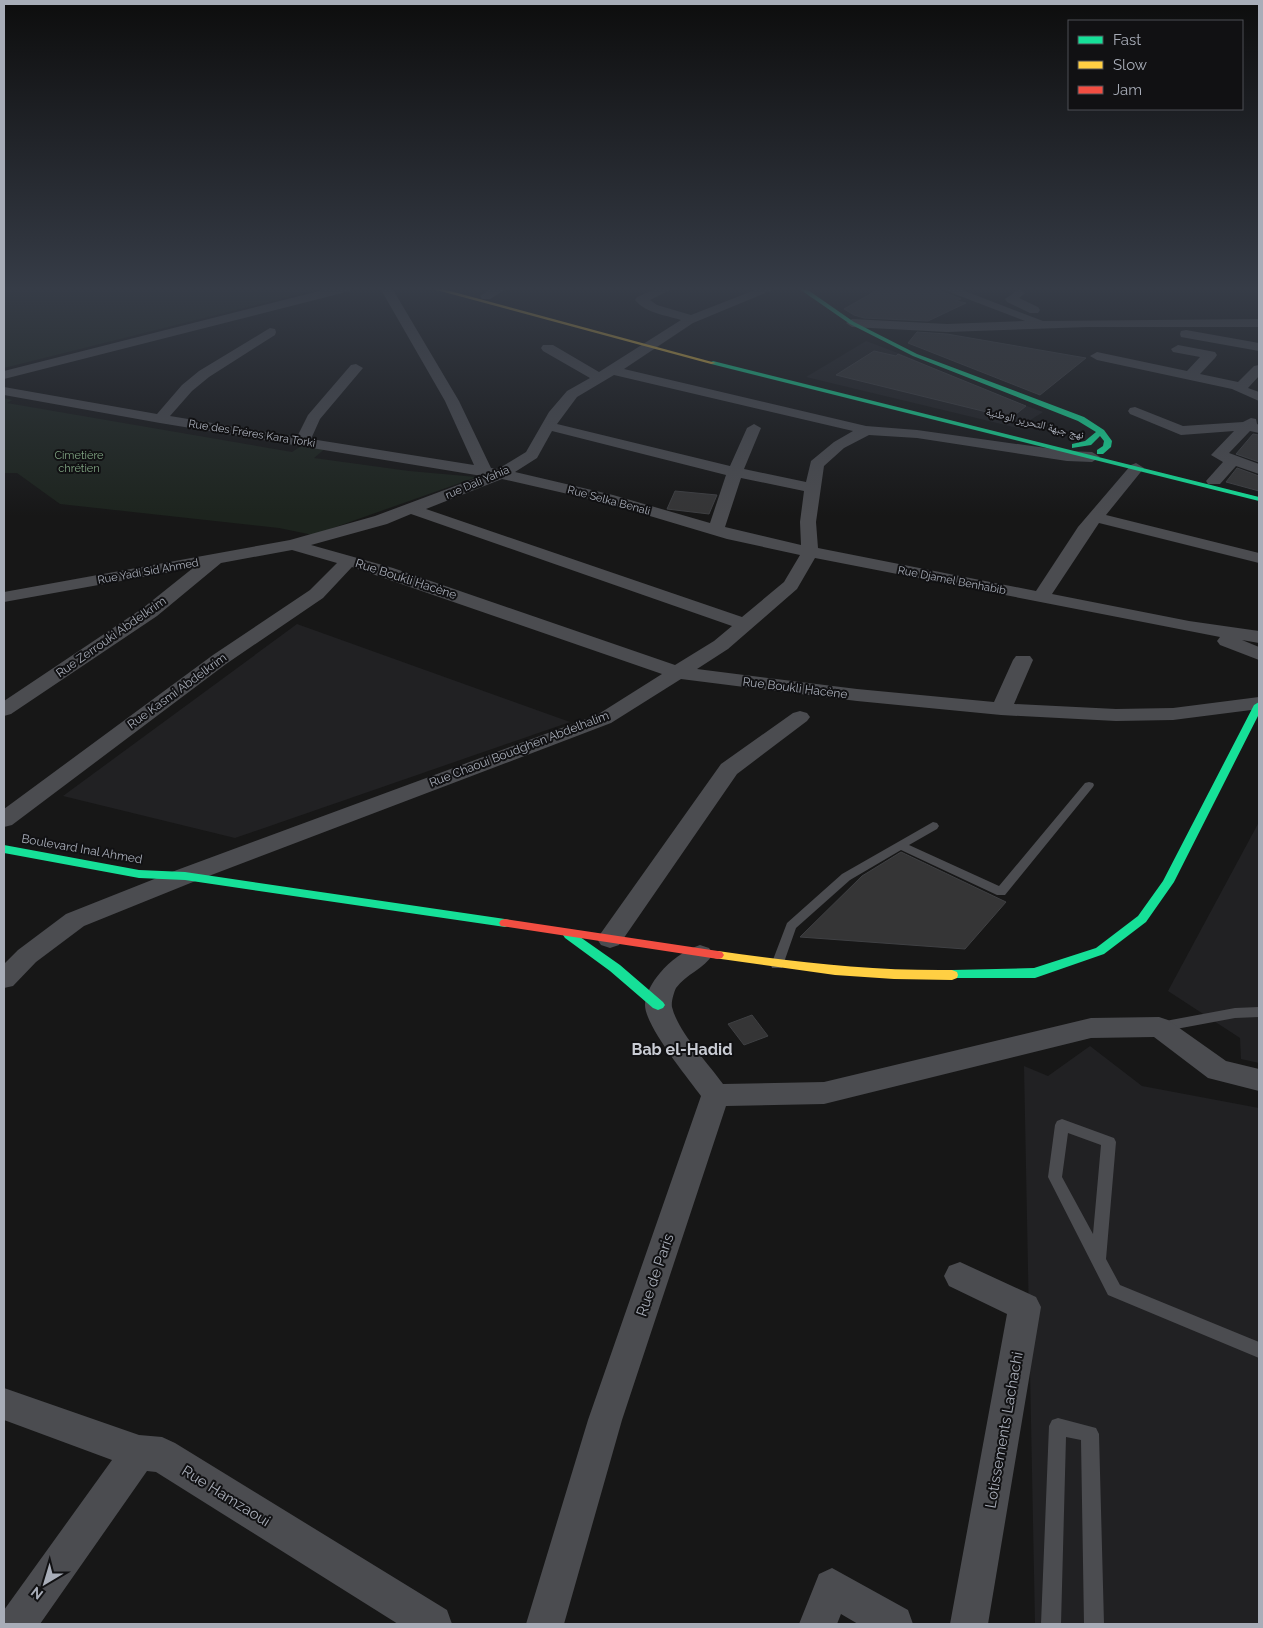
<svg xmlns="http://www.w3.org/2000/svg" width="1263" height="1628" viewBox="0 0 1263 1628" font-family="Raleway,'Noto Naskh Arabic',sans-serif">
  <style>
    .built { fill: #212123 }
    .green { fill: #1d241e }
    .building { fill: #353536; stroke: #3f4043 }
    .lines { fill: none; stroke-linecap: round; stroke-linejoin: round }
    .lane { fill: #4b4c50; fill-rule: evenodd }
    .street { fill: #4b4c50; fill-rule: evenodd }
    .fast { fill: #16e098; fill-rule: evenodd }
    .slow { fill: #ffcf43; fill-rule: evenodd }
    .jam { fill: #f24e42; fill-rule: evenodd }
    .labels { text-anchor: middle; stroke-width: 4; stroke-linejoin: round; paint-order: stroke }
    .far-street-label { font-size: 11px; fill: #a8adb8; stroke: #111113 }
    .far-park-label { font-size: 11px; fill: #7fa381; stroke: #111113 }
    .street-label { font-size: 12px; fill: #a8adb8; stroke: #111113 }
    .near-street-label { font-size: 15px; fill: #a8adb8; stroke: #111113 }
    .near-neighbourhood-label { font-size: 16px; font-weight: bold; fill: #c9ccd4; stroke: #111113 }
  </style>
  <rect width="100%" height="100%" fill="#171717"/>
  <path class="built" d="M 866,341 L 906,356 L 976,387 L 1043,412 L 1018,428 L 806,377 Z
    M 297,624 L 570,722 L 235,838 L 63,796 Z
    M 1259,822 L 1259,1063 L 1241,1059 L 1240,1038 L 1168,991 Z
    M 1090,1046 L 1142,1086 L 1259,1108 L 1259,1624 L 1035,1624 L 1024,1066 L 1048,1076 Z"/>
  <path class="green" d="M 4,288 L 324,288 L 4,368 Z
    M 4,398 L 12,400 L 7,403 L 292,452 L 301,446 L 327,447 L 314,458 L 409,471 L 477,477 L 313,535 L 279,528 L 60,504 L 17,473 L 4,473 Z"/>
  <path class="building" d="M 881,288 L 934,288 L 961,299 L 956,301 L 966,303 L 928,321 L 864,318 L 854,315 L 844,309 Z
    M 917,332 L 947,334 L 1086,358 L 1040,395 L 908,343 Z
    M 874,351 L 896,356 L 898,354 L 1026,406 L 1011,418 L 836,375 Z
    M 1253,434 L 1259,435 L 1259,462 L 1236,454 Z
    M 1237,468 L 1259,476 L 1259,491 L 1226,482 Z
    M 675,491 L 717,495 L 709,514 L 667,509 Z
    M 901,852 L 1006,902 L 965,949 L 800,937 L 862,876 Z
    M 752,1015 L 768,1036 L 744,1045 L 728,1024 Z"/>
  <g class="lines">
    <path class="lane" d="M 1089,782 L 1093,783 L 1094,785 L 1093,787 L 1005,895 L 997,895 L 901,850 L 850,880 L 796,928 L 782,968 L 772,968 L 771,965 L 787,923 L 842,874 L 933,822 L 937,823 L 939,826 L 937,829 L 909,845 L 999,886 L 1085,783 Z
      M 1259,1007 L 1259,1017 L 1235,1018 L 1160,1032 L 1155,1031 L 1153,1027 L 1155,1023 L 1160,1022 L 1235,1008 Z
      M 1062,1119 L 1114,1138 L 1116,1142 L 1106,1259 L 1120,1285 L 1259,1342 L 1259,1358 L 1108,1295 L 1048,1177 L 1055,1125 L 1057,1121 ZM 1068,1133 L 1101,1145 L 1093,1234 L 1062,1177 Z
      M 1058,1418 L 1096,1428 L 1099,1434 L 1104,1624 L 1084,1624 L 1081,1440 L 1066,1437 L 1061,1624 L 1041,1624 L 1049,1426 L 1052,1420 Z"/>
    <path class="street" d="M 331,288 L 352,288 L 350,291 L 4,379 L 4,371 Z
      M 380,288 L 392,288 L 459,401 L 491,468 L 498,469 L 526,452 L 549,412 L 567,391 L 590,378 L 543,351 L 541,348 L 543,345 L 553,345 L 599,372 L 681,320 C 665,315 646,313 635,300 L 637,297 L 658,288 L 674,288 L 650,300 L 657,305 L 691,315 L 760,288 L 777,288 L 693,323 L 624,369 L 866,426 L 917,430 L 1067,451 L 1092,452 L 1100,457 L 1092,462 L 1067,461 L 917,438 L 869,435 L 844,448 L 824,466 L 816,522 L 818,548 L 1036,591 L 1078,527 L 1131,465 L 1136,463 L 1144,468 L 1106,515 L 1259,553 L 1259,563 L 1099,523 L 1052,594 L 1189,621 L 1259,631 L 1259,643 L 1242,640 L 1259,647 L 1259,660 L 1220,645 L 1217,641 L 1220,637 L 815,558 L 797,589 L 728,649 L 697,669 L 857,689 L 994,702 L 1013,660 L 1016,656 L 1030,656 L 1033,660 L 1014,704 L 1116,709 L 1173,708 L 1259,697 L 1259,709 L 1173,720 L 1116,721 L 1001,715 L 857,701 L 681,679 L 611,723 L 193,882 L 84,926 L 36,962 L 13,986 L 4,988 L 4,964 L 18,950 L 66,914 L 177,870 L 597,715 L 662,674 L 352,567 L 323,598 L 226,664 L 12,825 L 4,827 L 4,809 L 213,655 L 310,590 L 337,563 L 292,550 L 221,563 L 157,616 L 11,714 L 4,716 L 4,701 L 143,608 L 193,568 L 4,602 L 4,592 L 290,540 L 375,516 L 482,476 L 160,423 L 4,395 L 4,387 L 157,414 L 182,385 L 199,371 L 270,328 L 275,329 L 276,332 L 275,335 L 209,377 L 192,391 L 170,416 L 297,437 L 308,415 L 351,365 L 356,364 L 363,368 L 320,419 L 311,439 L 474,465 L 445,401 ZM 614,375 L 853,431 L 834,442 L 811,461 L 806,482 L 744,469 L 761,428 L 754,424 L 747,428 L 730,466 L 557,424 L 577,397 ZM 552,431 L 726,475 L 710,523 L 613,495 L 515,472 L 537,458 ZM 741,478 L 804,491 L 800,522 L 801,545 L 725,527 ZM 502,479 L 603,502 L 727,539 L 800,555 L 784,582 L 742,617 L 426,509 ZM 411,514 L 732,626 L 714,641 L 675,665 L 393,568 L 311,545 L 387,524 Z
      M 492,288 L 508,288 L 490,299 L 482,299 L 480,296 Z
      M 939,288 L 957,288 L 1043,321 L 1259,319 L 1259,327 L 1088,327 L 947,332 L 852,327 L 846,323 L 852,319 L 947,324 L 1025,321 Z
      M 1019,289 L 1025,293 L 1019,298 L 1038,307 L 1040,310 L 1038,313 L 1030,313 L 1007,302 L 1005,299 Z
      M 1186,330 L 1259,343 L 1259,351 L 1181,337 L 1180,334 L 1181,331 Z
      M 1178,345 L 1215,352 L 1217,355 L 1215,358 L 1200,374 L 1238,382 L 1254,366 L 1259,365 L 1259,376 L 1248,388 L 1259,392 L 1259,401 L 1232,389 L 1097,360 L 1090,356 L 1097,352 L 1187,371 L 1200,357 L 1173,352 L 1171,349 Z
      M 1135,407 L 1183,426 L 1243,422 L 1251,418 L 1256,419 L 1257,424 L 1259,425 L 1259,433 L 1250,431 L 1229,453 L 1259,464 L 1259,474 L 1236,466 L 1220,484 L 1208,484 L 1206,481 L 1223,462 L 1211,455 L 1234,431 L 1181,435 L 1130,414 L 1128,411 L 1130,408 Z
      M 800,711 L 807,713 L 810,717 L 807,721 L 737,774 L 619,945 L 610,948 L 601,945 L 597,939 L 601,933 L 721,764 L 793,713 Z
      M 700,945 L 709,948 L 713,954 C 704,969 686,974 676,988 C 674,992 671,1002 672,1007 C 678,1032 708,1063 723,1084 L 824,1082 L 1091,1018 L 1159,1017 L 1168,1020 L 1226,1061 L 1259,1069 L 1259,1091 L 1208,1078 L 1154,1037 L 1091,1038 L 824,1104 L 726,1106 L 622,1420 L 564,1624 L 526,1624 L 588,1420 L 701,1096 C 688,1078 645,1026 645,1005 C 645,994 653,981 660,973 C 670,961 684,950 700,945 Z
      M 960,1262 L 1036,1297 L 1041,1307 L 988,1624 L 950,1624 L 1007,1314 L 949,1286 L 944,1276 L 949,1266 Z
      M 4,1388 L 139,1435 L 162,1437 L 175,1443 L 447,1610 L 452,1624 L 398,1624 L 156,1472 L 147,1471 L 40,1624 L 4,1624 L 4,1610 L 112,1460 L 4,1420 Z
      M 832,1568 L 908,1610 L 913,1624 L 858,1624 L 841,1614 L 837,1624 L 799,1624 L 819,1574 Z"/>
    <path class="fast" d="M 798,288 L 805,288 L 854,322 L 917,354 L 1084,417 L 1104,430 L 1112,441 L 1111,447 L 1103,454 L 1097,454 L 1097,450 L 1103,446 L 1104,441 L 1100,436 L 1091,445 L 1072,448 L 1072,444 L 1085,441 L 1096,432 L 1078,421 L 913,356 L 850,324 Z
      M 713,361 L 1259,497 L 1259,501 L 711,364 L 711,362 Z
      M 1259,702 L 1259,714 L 1174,882 L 1146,922 L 1104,954 L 1035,978 L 947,978 L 946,975 L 947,972 L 952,970 L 1034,968 L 1096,948 L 1138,916 L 1163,881 L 1254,705 Z
      M 4,845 L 139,870 L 185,872 L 505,919 L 509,920 L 511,923 L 509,926 L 505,927 L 185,880 L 139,878 L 4,853 Z
      M 569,931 L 573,932 L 620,965 L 663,1002 L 665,1005 L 663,1008 L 658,1010 L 653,1008 L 610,971 L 565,938 L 563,935 L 565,932 Z"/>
    <path class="slow" d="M 429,288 L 439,288 L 716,363 L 711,364 Z
      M 718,951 C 796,962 873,971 952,970 L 957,972 L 958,975 L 957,978 L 952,980 L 894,979 L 835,975 L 714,958 L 712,955 L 714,952 Z"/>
    <path class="jam" d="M 505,919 L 718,951 L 722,952 L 724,955 L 722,958 L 718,959 L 501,926 L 499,923 L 501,920 Z"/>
  </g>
  <linearGradient id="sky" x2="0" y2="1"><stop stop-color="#0d0d0d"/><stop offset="0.56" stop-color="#363c47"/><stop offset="1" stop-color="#363c47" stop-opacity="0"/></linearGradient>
  <rect width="1263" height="516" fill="url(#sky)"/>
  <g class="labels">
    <g class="far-street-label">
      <text transform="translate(1035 423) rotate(14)" y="4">نهج جبهة التحرير الوطنية</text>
      <text transform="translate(252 433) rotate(9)" y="4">Rue des Fréres Kara Torki</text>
      <text transform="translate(477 482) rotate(-23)" y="4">rue Dali Yahia</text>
      <text transform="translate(609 500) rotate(15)" y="4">Rue Selka Benali</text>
      <text transform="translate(148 571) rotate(-10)" y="4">Rue Yadi Sid Ahmed</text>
      <text transform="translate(952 580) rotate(11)" y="4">Rue Djamel Benhabib</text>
    </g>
    <g class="far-park-label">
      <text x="79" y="459">Cimetière<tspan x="79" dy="13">chrétien</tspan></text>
    </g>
    <g class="street-label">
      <text transform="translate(406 579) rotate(18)" y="4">Rue Boukli Hacène</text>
      <text transform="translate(111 637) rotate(-35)" y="4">Rue Zerrouki Abdelkrim</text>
      <text transform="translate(795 688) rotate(7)" y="4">Rue Boukli Hacène</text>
      <text transform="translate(177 691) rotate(-36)" y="4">Rue Kasmi Abdelkrim</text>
      <text transform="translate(519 749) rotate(-21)" y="4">Rue Chaoui Boudghen Abdelhalim</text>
      <text transform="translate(82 849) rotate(10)" y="4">Boulevard Inal Ahmed</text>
    </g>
    <g class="near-street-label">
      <text transform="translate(655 1275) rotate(-71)" y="5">Rue de Paris</text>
      <text transform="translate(1004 1430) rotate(-80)" y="5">Lotissements Lachachi</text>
      <text transform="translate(226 1496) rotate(32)" y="5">Rue Hamzaoui</text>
    </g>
    <g class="near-neighbourhood-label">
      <text x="682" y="1055">Bab el-Hadid</text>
    </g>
  </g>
  <rect width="1263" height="1628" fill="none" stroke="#a8adb8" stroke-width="10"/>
  <rect x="1068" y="20" width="175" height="90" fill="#111113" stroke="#4d4f55"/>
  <rect x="1078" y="36" width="25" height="8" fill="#16e098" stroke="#4d4f55"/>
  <text x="1113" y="45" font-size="15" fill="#a8adb8">Fast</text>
  <rect x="1078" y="61" width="25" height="8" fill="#ffcf43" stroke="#4d4f55"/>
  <text x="1113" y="70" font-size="15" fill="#a8adb8">Slow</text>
  <rect x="1078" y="86" width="25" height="8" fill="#f24e42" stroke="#4d4f55"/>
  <text x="1113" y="95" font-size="15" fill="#a8adb8">Jam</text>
  <g transform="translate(45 1583) rotate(218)" stroke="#111113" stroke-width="4" paint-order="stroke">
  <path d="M0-4L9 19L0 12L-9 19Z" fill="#a8adb8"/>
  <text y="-8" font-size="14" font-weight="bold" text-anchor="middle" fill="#a8adb8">N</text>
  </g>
</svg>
